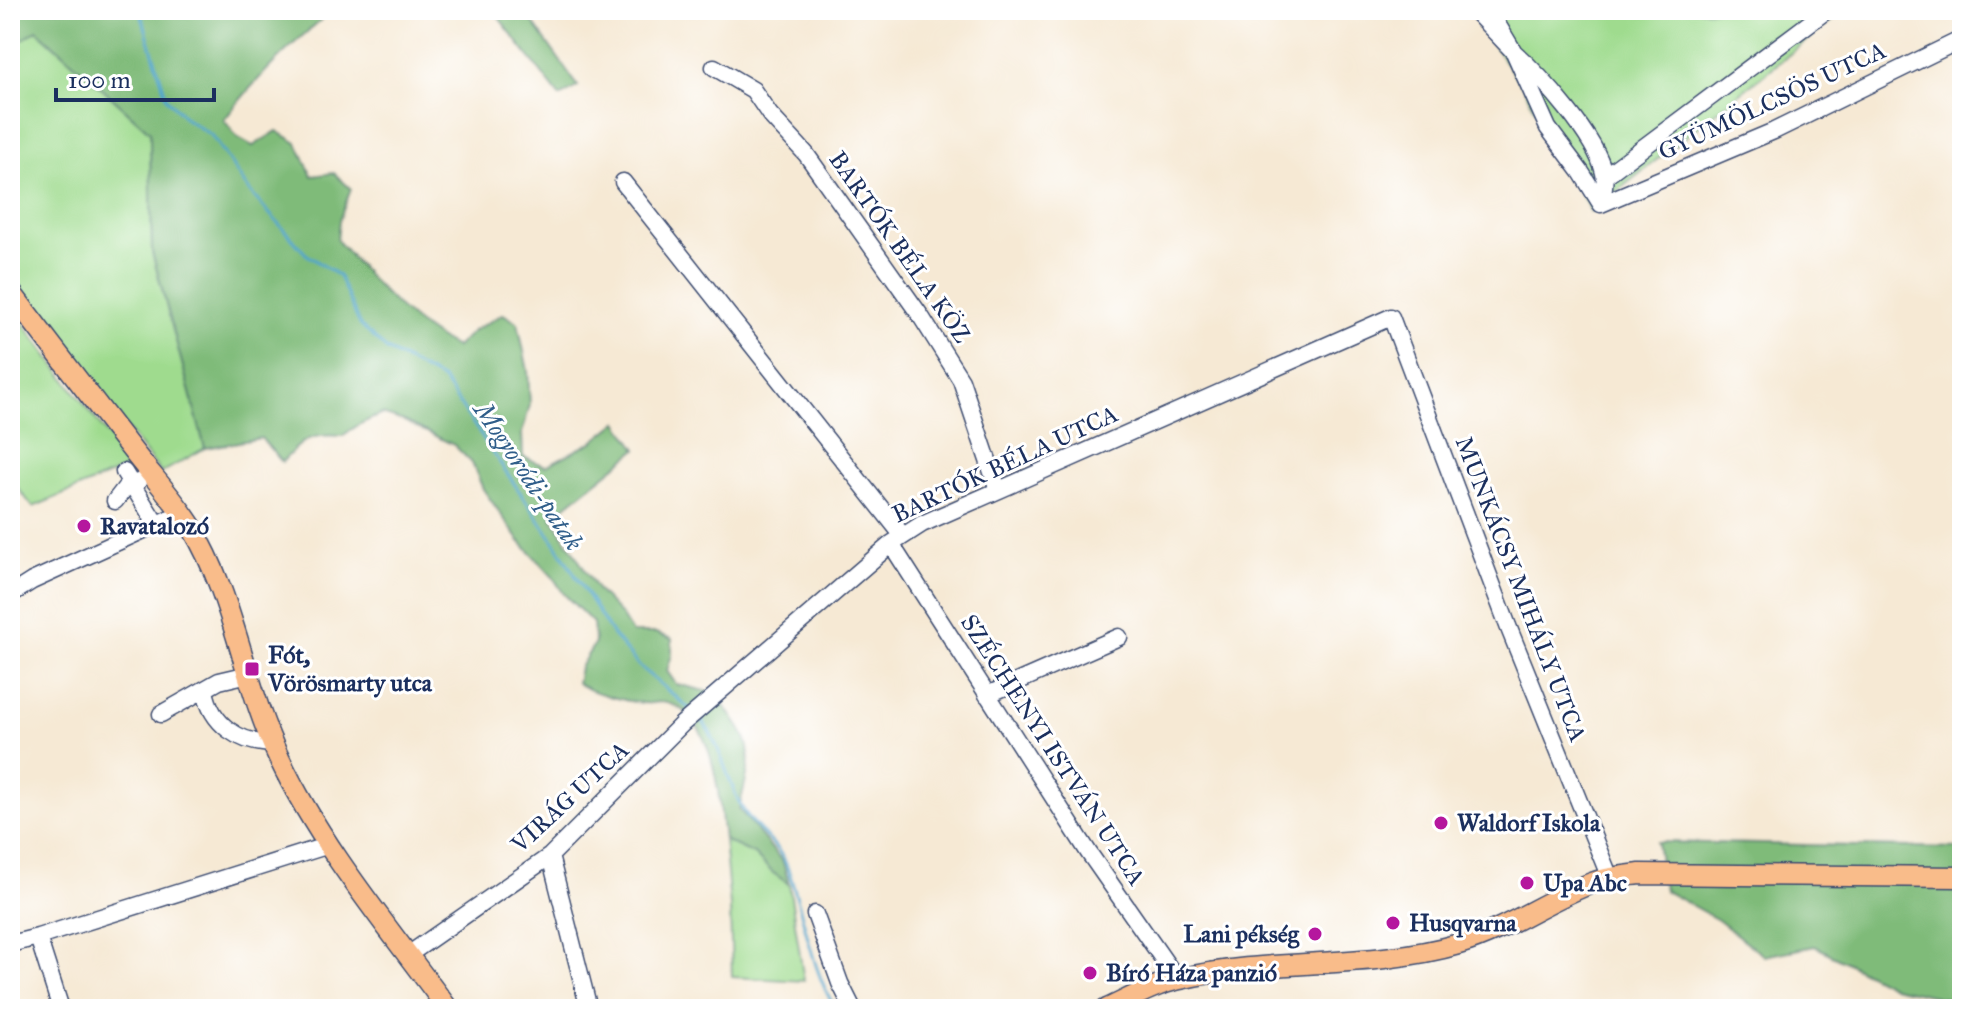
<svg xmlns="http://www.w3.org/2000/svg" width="1972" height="1019" viewBox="0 0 1972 1019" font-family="'IM FELL Great Primer',serif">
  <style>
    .green { fill: #9fdb8e; stroke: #5d8576; stroke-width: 2 }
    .forest { fill: #7fbb79; stroke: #4d756c; stroke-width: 2 }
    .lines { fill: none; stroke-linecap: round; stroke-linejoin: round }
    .stream { stroke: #50a5cc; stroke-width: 3 }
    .minor-casing { stroke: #3c4b70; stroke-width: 19 }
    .major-casing { stroke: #3c4b70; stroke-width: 23 }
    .minor { stroke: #fff; stroke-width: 16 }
    .major { stroke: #f9bc8a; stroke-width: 20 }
    .rail { stroke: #1b2f5e; stroke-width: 3; stroke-dasharray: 12 6; stroke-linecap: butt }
    .poi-dot { fill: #b5179e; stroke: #fff; stroke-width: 3 }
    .labels { text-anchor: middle; stroke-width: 6; stroke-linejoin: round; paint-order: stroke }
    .street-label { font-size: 24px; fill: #1b2f5e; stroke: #fff }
    .poi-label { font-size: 24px; font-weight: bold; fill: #1b2f5e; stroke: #fff; text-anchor: start }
    .water-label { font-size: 26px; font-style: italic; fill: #305e8a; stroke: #fff }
  </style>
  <rect width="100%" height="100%" fill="#fff"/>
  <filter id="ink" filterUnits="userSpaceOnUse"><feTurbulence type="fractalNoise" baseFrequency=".0125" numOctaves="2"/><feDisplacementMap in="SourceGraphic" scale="16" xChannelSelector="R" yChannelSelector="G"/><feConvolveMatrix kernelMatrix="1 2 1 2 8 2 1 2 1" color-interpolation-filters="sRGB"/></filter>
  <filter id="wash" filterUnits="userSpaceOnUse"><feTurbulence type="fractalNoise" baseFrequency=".006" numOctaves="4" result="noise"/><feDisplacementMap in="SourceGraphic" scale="32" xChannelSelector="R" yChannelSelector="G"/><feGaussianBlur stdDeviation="1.8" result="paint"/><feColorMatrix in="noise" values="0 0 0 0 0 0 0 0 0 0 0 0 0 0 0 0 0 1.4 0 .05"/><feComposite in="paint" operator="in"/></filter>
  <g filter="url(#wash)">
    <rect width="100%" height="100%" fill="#f6e9d4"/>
    <path class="green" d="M 1469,10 L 1845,10 L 1591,212 L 1523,87 Z
      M 37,30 L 150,132 L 152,252 L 205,448 L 161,473 L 10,277 L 10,48 Z
      M 10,306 L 131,466 L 33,507 L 10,478 Z
      M 724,840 L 754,854 L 772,872 L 789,884 L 804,981 L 732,977 L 730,906 Z"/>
    <path class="forest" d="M 10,10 L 333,10 C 292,43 256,78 224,120 L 237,137 L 253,146 L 277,131 L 297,143 L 312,176 L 334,173 L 351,189 L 339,221 L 337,240 C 370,279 409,325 456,347 L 474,330 L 503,314 L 518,323 L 528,371 L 530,405 L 522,433 L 523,457 L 546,466 L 594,441 L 618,422 L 637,449 L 552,517 L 598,591 L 621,615 L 632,633 L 656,633 L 672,639 L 672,655 L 667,671 L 676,684 L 714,693 C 725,707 739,723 746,740 C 754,760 743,789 739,809 L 783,862 L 789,884 L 772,872 L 754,854 L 724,840 C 719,800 715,707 661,702 C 655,702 649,704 643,703 C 624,701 592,693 577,683 L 580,667 L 595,643 L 593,623 L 564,594 L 553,577 L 519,540 L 483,489 L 472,463 L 454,445 L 404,421 L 382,414 L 360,424 L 342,436 C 310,433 304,439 282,462 L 261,438 L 205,448 L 152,252 L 150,132 L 37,30 L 10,48 Z
      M 493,10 L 524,10 L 578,86 L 560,97 Z
      M 1657,842 L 1962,848 L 1962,1002 L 1893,987 L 1815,946 L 1764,956 L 1718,920 L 1664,890 Z"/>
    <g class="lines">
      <path class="stream" d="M 140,10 L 167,99 L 186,119 L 211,135 L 250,192 L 306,254 L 339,276 L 360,325 L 387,350 L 443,380 L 555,543 L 612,634 L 639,666 L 691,710
        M 700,718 C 721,744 726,777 741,806 C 752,827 777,842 786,864 C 803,907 811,972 836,1009"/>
    </g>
  </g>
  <g filter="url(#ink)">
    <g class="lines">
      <g class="minor-casing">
        <path id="minor" d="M 1474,10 L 1514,52 L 1489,10
          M 1514,52 C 1542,77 1596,137 1604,173 C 1606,182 1603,195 1601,204 L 1581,172 L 1548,128 Z
          M 714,67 L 753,90 L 770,115 L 806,154 L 920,315 L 961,380 L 998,490
          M 1605,176 L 1827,10
          M 623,182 L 903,536
          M 1601,204 L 1774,131 L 1962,39
          M 124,472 L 157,525
          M 115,501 L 125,488 L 138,482
          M 891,544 L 1089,853 L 1177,979
          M 10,595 L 32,581 L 181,513
          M 205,690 C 211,725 239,743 273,744
          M 987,695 L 1119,637
          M 161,714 L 219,681 L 249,674
          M 550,856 L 589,1009
          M 815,914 L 840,983 L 853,1009
          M 38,937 L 61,1009
          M 10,944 L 38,937 L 329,845
          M 408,955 L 550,856 L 682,724 L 891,544 L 922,524 L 1391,317 L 1508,626 L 1610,878"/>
      </g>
      <g class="major-casing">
        <path id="major" d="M 10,291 C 50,344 91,397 132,450 C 151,475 174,499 191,526 C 235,598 243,683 279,758 C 322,849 389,928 448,1009
          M 1107,1009 C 1131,998 1155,984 1180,979 C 1272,957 1369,970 1459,944 C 1507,930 1546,900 1592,883 C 1608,877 1624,876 1640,874 L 1962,877"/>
      </g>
      <use href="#minor" class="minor"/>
      <use href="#major" class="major"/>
      <path class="rail" d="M 1180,1009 L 1183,1008"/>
    </g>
  </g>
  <g class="poi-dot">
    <circle cx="84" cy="526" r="8"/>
    <rect x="244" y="661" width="16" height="16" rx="4"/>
    <circle cx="1441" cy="823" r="8"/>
    <circle cx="1527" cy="883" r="8"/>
    <circle cx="1393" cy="923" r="8"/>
    <circle cx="1315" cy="934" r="8"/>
    <circle cx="1090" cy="973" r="8"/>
  </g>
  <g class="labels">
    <g class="street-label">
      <text transform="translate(1772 101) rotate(-25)" y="8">GYÜMÖLCSÖS UTCA</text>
      <text transform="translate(900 247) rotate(55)" y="8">BARTÓK BÉLA KÖZ</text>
      <text transform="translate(1005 464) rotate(-25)" y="8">BARTÓK BÉLA UTCA</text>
      <text transform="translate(1521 589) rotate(69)" y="8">MUNKÁCSY MIHÁLY UTCA</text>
      <text transform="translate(1053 750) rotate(57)" y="8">SZÉCHENYI ISTVÁN UTCA</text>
      <text transform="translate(570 797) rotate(-43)" y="8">VIRÁG UTCA</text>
    </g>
    <g class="poi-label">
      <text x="100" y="534">Ravatalozó</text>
      <text x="268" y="663">Fót,<tspan x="268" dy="28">Vörösmarty utca</tspan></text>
      <text x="1457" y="831">Waldorf Iskola</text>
      <text x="1543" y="891">Upa Abc</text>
      <text x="1409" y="931">Husqvarna</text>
      <text x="1299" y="942" text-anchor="end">Lani pékség</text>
      <text x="1106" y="981">Bíró Háza panzió</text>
    </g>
    <g class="water-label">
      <text transform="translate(529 476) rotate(56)" y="9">Mogyoródi-patak</text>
    </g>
  </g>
  <rect width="1972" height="1019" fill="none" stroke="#fff" stroke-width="40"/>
  <path d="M56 88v12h158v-12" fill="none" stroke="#1b2f5e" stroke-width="4"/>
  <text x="68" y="88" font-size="24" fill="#1b2f5e" stroke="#ffffff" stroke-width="6" paint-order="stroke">100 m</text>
</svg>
